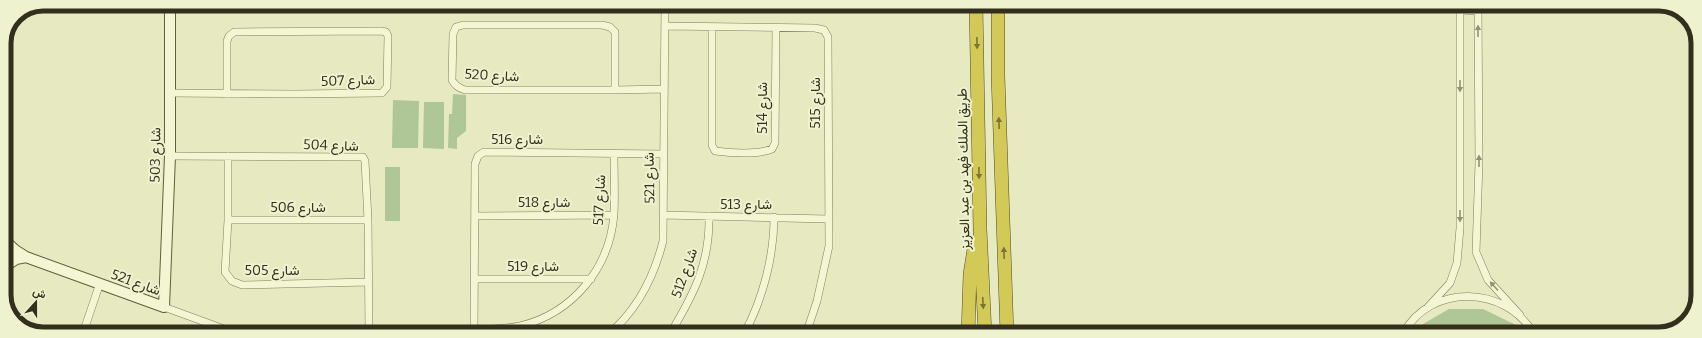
<svg xmlns="http://www.w3.org/2000/svg" width="1702" height="338" viewBox="0 0 1702 338" font-family="Bitter,Vazirmatn,serif">
  <style>
    .green { fill: #afc696 }
    .lines { fill: none; stroke-linecap: round; stroke-linejoin: round }
    .street-casing { stroke: #817d5a; stroke-width: 8 }
    .secondary-casing { stroke: #635e3d; stroke-width: 12 }
    .highway-casing { stroke: #4f492e; stroke-width: 14 }
    .street { stroke: #f3f5d3; stroke-width: 7 }
    .secondary { stroke: #f3f5d3; stroke-width: 10 }
    .highway { stroke: #d3c957; stroke-width: 13 }
    .oneway { fill: #929278 }
    .oneway2 { fill: #7a7437 }
    .labels { text-anchor: middle; stroke-width: 4; stroke-linejoin: round; paint-order: stroke }
    .street-label { font-size: 14px; fill: #322f1d; stroke: #eff2cf }
    .rim { fill: none; stroke: #322f1d; stroke-width: 5 }
  </style>
  <rect width="100%" height="100%" fill="#e7e9c1"/>
  <path class="green" d="M 453,94 L 466,95 L 466,131 L 457,138 L 457,149 L 448,148 L 449,114 L 452,114 Z
    M 393,100 L 419,101 L 418,148 L 392,148 Z
    M 424,102 L 444,102 L 444,149 L 423,148 Z
    M 385,167 L 400,167 L 400,221 L 385,221 Z
    M 1449,309 L 1483,309 L 1514,324 L 1521,334 L 1417,334 L 1423,324 Z"/>
  <g class="lines">
    <g class="street-casing">
      <path id="street" d="M 1478,5 L 1479,163 L 1476,252 L 1488,280 L 1520,315
        M 1460,10 L 1478,11
        M 665,26 L 815,28 L 824,30 L 828,37 L 829,246 L 817,301 L 806,334
        M 712,27 L 712,145 L 715,151 C 730,153 758,155 772,149 L 775,143 L 776,28
        M 615,90 L 465,90 C 459,88 455,86 452,80 L 453,34 L 456,27 L 463,25 L 602,25 L 610,27 L 615,32 L 615,90 L 664,89
        M 170,93 L 295,94 L 382,93 L 387,87 L 388,36 L 386,32 L 381,31 L 234,32 L 229,36 L 227,41 L 227,94
        M 170,156 L 363,157 L 365,161 L 368,220 L 369,333
        M 228,156 L 228,220 L 225,272 L 232,281 L 242,285 L 368,282
        M 664,215 L 828,219
        M 475,216 L 614,215
        M 228,220 L 368,220
        M 475,279 L 591,279
        M 164,307 L 235,333
        M 1428,307 L 1450,283 L 1457,263 L 1460,228 L 1460,5
        M 85,327 L 100,333
        M 474,330 C 490,329 505,329 520,326 C 573,313 610,268 614,214 C 615,194 614,173 614,153
        M 83,333 L 100,283
        M 474,333 L 475,164 L 478,156 L 484,152 L 663,154
        M 609,334 C 638,309 654,277 663,241 L 665,4
        M 670,334 C 694,294 710,263 709,216
        M 744,334 C 763,299 774,256 774,217
        M 1403,334 C 1430,283 1506,285 1534,334"/>
    </g>
    <g class="secondary-casing">
      <path id="secondary" d="M 4,240 L 15,250 L 26,257 L 164,307 L 170,156 L 170,4
        M 4,267 L 16,259 L 26,257"/>
    </g>
    <g class="highway-casing">
      <path id="highway" d="M 976,4 L 980,229 L 985,334
        M 998,4 L 998,76 L 1007,334
        M 968,334 L 970,274 L 975,243"/>
    </g>
    <use href="#street" class="street"/>
    <use href="#secondary" class="secondary"/>
    <use href="#highway" class="highway"/>
  </g>
  <defs><path id="oneway-solid" d="M-6-.8H1V-3.2L6.5 0L1 3.2V.8H-6Z"/></defs>
  <g class="oneway">
    <use href="#oneway-solid" transform="translate(1478 31) rotate(-90)"/>
    <use href="#oneway-solid" transform="translate(1460 86) rotate(90)"/>
    <use href="#oneway-solid" transform="translate(1479 161) rotate(-90)"/>
    <use href="#oneway-solid" transform="translate(1460 216) rotate(90)"/>
    <use href="#oneway-solid" transform="translate(1494 286) rotate(-132)"/>
  </g>
  <g class="oneway2">
    <use href="#oneway-solid" transform="translate(977 43) rotate(89)"/>
    <use href="#oneway-solid" transform="translate(999 123) rotate(-92)"/>
    <use href="#oneway-solid" transform="translate(979 173) rotate(89)"/>
    <use href="#oneway-solid" transform="translate(1004 253) rotate(-92)"/>
    <use href="#oneway-solid" transform="translate(983 303) rotate(87)"/>
  </g>
  <g class="labels">
    <g class="street-label">
      <text transform="translate(492 75) rotate(3)" y="5">شارع 520</text>
      <text transform="translate(348 80) rotate(-2)" y="5">شارع 507</text>
      <text transform="translate(815 103) rotate(-90)" y="5">شارع 515</text>
      <text transform="translate(762 108) rotate(-90)" y="5">شارع 514</text>
      <text x="517" y="144">شارع 516</text>
      <text transform="translate(331 145) rotate(2)" y="5">شارع 504</text>
      <text transform="translate(155 155) rotate(-89)" y="5">شارع 503</text>
      <text transform="translate(963 169) rotate(-91)" y="5">طريق الملك فهد بن عبد العزيز</text>
      <text transform="translate(649 178) rotate(-91)" y="5">شارع 521</text>
      <text transform="translate(599 200) rotate(-87)" y="5">شارع 517</text>
      <text x="544" y="207">شارع 518</text>
      <text x="746" y="209">شارع 513</text>
      <text x="298" y="212">شارع 506</text>
      <text x="533" y="271">شارع 519</text>
      <text x="272" y="275">شارع 505</text>
      <text transform="translate(684 273) rotate(-70)" y="5">شارع 512</text>
      <text transform="translate(136 282) rotate(20)" y="5">شارع 521</text>
    </g>
  </g>
  <path d="M0 0H1702V338H0ZM43 11H1659A32 32 0 0 1 1691 43V295A32 32 0 0 1 1659 327H43A32 32 0 0 1 11 295V43A32 32 0 0 1 43 11Z" fill="#eff2cf" fill-rule="evenodd"/>
  <path class="rim" d="M43 11H1659A32 32 0 0 1 1691 43V295A32 32 0 0 1 1659 327H43A32 32 0 0 1 11 295V43A32 32 0 0 1 43 11Z"/>
  <g transform="translate(36 302) rotate(21)" stroke="#eff2cf" stroke-width="3" paint-order="stroke">
  <path d="M0-3L7 15L0 10L-7 15Z" fill="#322f1d"/>
  <text y="-6" font-size="11" font-weight="bold" text-anchor="middle" fill="#322f1d">ش</text>
  </g>
</svg>
